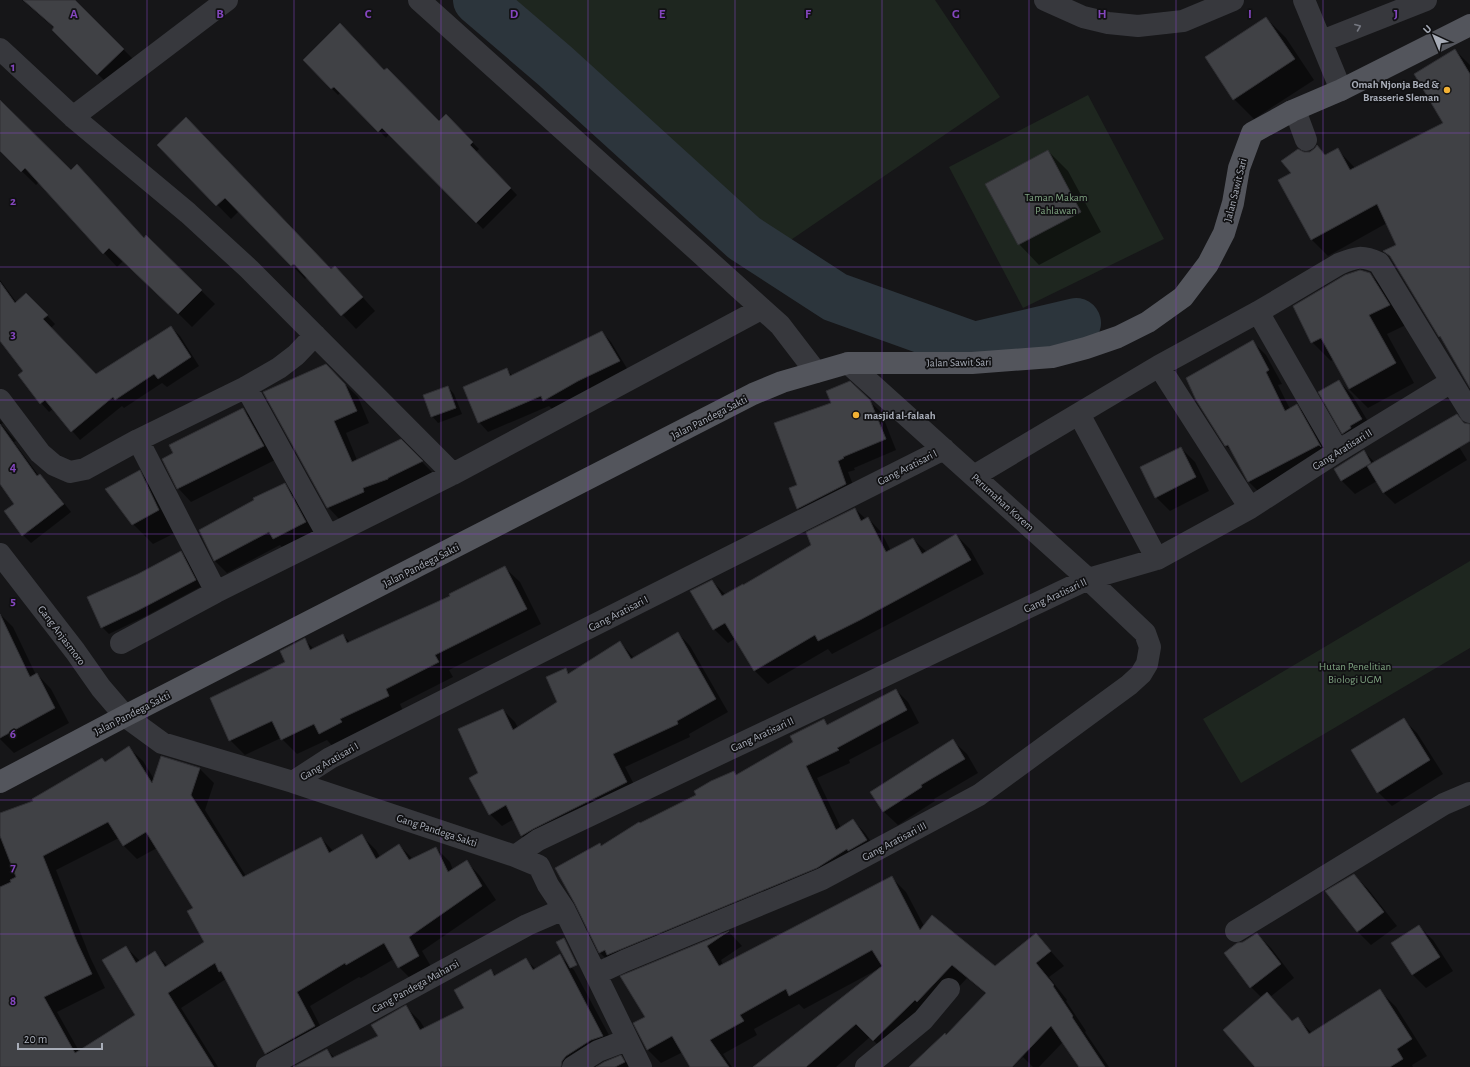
<svg xmlns="http://www.w3.org/2000/svg" width="1470" height="1067" viewBox="0 0 1470 1067" font-family="'Alegreya Sans',sans-serif">
  <style>
    .green { fill: #1e261f }
    .shadow { fill: #0007; fill-rule: evenodd }
    .lines { fill: none; stroke-linecap: round; stroke-linejoin: round }
    .river { stroke: #2c353c; stroke-width: 50 }
    .building { fill: #404145; stroke: #303034; fill-rule: evenodd }
    .minor { stroke: #37383d; stroke-width: 22 }
    .major { stroke: #53555c; stroke-width: 22 }
    .oneway { stroke: #757881 }
    .grid { fill: none; stroke: #8446be; stroke-width: 1; stroke-opacity: 0.55 }
    .poi-dot { fill: #f2b134; stroke: #111113; stroke-width: 1.5 }
    .labels { text-anchor: middle; stroke-width: 3.5; stroke-linejoin: round; paint-order: stroke }
    .poi-label { font-size: 11px; font-weight: bold; fill: #a8adb8; stroke: #111113; text-anchor: end }
    .street-label { font-size: 11px; fill: #a8adb8; stroke: #111113 }
    .park-label { font-size: 11px; fill: #7fa381; stroke: #111113 }
    .grid-label { font-size: 13px; text-anchor: middle; font-weight: bold; fill: #8446be; stroke: #111113; stroke-width: 3.5; stroke-linejoin: round; paint-order: stroke }
  </style>
  <rect width="100%" height="100%" fill="#161618"/>
  <path class="green" d="M 504,0 L 935,0 L 1000,97 L 760,261 Z
    M 1088,95 L 1164,239 L 1023,308 L 949,167 Z
    M 1470,561 L 1470,648 L 1241,783 L 1203,719 Z"/>
  <path class="shadow" d="M 22,0 L 74,0 L 137,63 L 112,88 L 53,30 L 54,28 Z
    M 1266,18 L 1286,38 L 1314,80 L 1254,119 L 1234,99 Z
    M 1455,50 L 1470,65 L 1470,386 L 1443,340 L 1439,336 L 1393,259 L 1385,251 L 1398,245 L 1387,223 L 1328,256 L 1312,240 L 1279,181 L 1292,173 L 1303,153 L 1310,153 L 1317,147 L 1326,155 L 1337,149 L 1355,168 L 1445,124 Z
    M 304,60 L 385,71 L 439,122 L 446,116 L 479,149 L 476,152 L 517,195 L 483,229 L 389,134 L 386,138 L 341,92 L 338,95 Z
    M 0,104 L 71,171 L 77,165 L 144,238 L 146,237 L 215,304 L 192,327 L 124,260 L 117,267 L 39,182 L 36,185 L 0,150 Z
    M 159,145 L 348,281 L 375,311 L 356,329 L 307,277 L 305,279 L 239,211 L 231,219 Z
    M 1048,151 L 1068,171 L 1101,232 L 1039,265 L 1019,244 Z
    M 1370,274 L 1389,293 L 1408,324 L 1387,334 L 1414,383 L 1368,408 L 1349,389 L 1334,359 L 1331,361 L 1312,342 Z
    M 0,280 L 17,303 L 26,294 L 55,324 L 51,328 L 96,375 L 171,327 L 180,336 L 199,366 L 167,387 L 162,383 L 124,408 L 122,406 L 80,440 L 53,409 L 49,412 L 41,403 L 25,372 L 0,339 Z
    M 602,332 L 611,342 L 628,370 L 553,410 L 549,406 L 488,432 L 479,422 L 507,370 L 513,376 Z
    M 1253,342 L 1266,355 L 1282,384 L 1278,385 L 1290,409 L 1296,405 L 1310,418 L 1332,458 L 1262,495 L 1249,482 L 1233,452 L 1226,446 L 1197,400 Z
    M 326,365 L 358,397 L 369,423 L 346,433 L 357,460 L 400,440 L 434,474 L 340,520 L 328,507 Z
    M 1339,381 L 1352,395 L 1375,433 L 1357,447 L 1343,433 Z
    M 448,387 L 454,394 L 462,414 L 438,423 L 432,416 Z
    M 869,401 L 881,412 L 896,450 L 854,468 L 855,470 L 848,472 L 857,495 L 809,519 L 798,508 L 798,486 Z
    M 243,409 L 257,423 L 277,459 L 191,502 L 178,488 L 174,453 Z
    M 0,420 L 3,423 L 1,424 L 16,441 L 14,442 L 39,476 L 40,475 L 48,483 L 71,512 L 31,543 L 23,535 L 16,504 L 0,482 Z
    M 1452,435 L 1467,460 L 1395,504 L 1384,493 L 1377,481 L 1355,494 L 1341,480 L 1364,451 L 1375,463 Z
    M 1181,448 L 1195,462 L 1209,491 L 1170,511 L 1156,497 Z
    M 139,472 L 160,492 L 179,531 L 153,544 L 133,524 Z
    M 284,484 L 296,496 L 317,534 L 285,550 L 280,545 L 227,573 L 215,561 L 201,530 Z
    M 855,509 L 866,519 L 868,518 L 881,532 L 891,551 L 913,539 L 927,552 L 956,535 L 970,549 L 984,574 L 832,654 L 828,649 L 768,684 L 754,670 L 736,638 L 728,643 L 714,629 L 712,581 L 726,595 L 743,586 L 812,545 Z
    M 181,552 L 187,559 L 202,586 L 144,617 L 109,634 L 102,627 L 138,575 Z
    M 505,568 L 520,582 L 541,624 L 449,670 L 453,677 L 400,704 L 403,711 L 334,748 L 327,740 L 297,754 L 281,738 L 245,755 L 230,740 L 304,639 L 314,649 L 343,635 L 350,642 L 451,597 Z
    M 0,614 L 13,627 L 36,675 L 37,674 L 51,689 L 69,723 L 14,753 L 0,739 Z
    M 678,633 L 690,646 L 728,712 L 689,734 L 690,737 L 625,767 L 639,794 L 534,848 L 522,836 L 514,819 L 502,826 L 490,814 L 479,774 L 503,710 L 515,722 L 518,728 L 558,702 L 565,669 L 570,674 L 620,642 L 634,658 Z
    M 896,690 L 908,702 L 919,723 L 849,760 L 850,763 L 817,778 L 841,828 L 853,820 L 865,833 L 879,853 L 613,965 L 600,953 L 576,903 L 599,844 L 602,846 L 640,824 L 697,795 L 734,772 L 737,775 L 794,742 L 824,721 L 829,725 Z
    M 1403,719 L 1417,733 L 1443,774 L 1392,806 L 1378,792 Z
    M 953,741 L 967,754 L 978,773 L 934,799 L 935,801 L 898,825 L 884,812 L 871,792 Z
    M 129,748 L 143,761 L 154,779 L 200,769 L 214,783 L 205,810 L 246,876 L 321,838 L 334,852 L 362,836 L 376,850 L 380,857 L 399,845 L 413,859 L 436,848 L 450,862 L 453,870 L 467,862 L 480,876 L 496,900 L 422,951 L 433,970 L 413,981 L 399,967 L 394,959 L 361,978 L 359,977 L 310,1006 L 328,1041 L 279,1067 L 266,1053 L 226,979 L 181,1008 L 218,1067 L 0,1067 L 0,814 L 34,801 L 102,759 L 105,762 ZM 119,838 L 123,845 L 137,859 L 157,848 L 194,908 L 205,943 L 168,966 L 154,952 L 140,961 L 126,947 L 137,1016 L 79,1051 L 57,1012 L 105,988 L 90,957 L 56,870 Z
    M 1354,875 L 1368,889 L 1397,926 L 1371,945 L 1358,932 L 1326,892 Z
    M 892,878 L 906,892 L 924,926 L 995,968 L 1036,935 L 1064,966 L 1049,977 L 1067,1000 L 1066,1001 L 1086,1031 L 1085,1032 L 1109,1067 L 1080,1067 L 1063,1042 L 1039,1067 L 1033,1067 L 1023,1057 L 1012,1067 L 911,1067 L 946,1036 L 986,994 L 967,978 L 932,1016 L 888,1055 L 870,1037 L 836,1067 L 754,1067 L 882,967 L 804,1009 L 799,1004 L 754,1029 L 757,1035 L 723,1054 L 732,1067 L 691,1067 L 683,1052 L 661,1063 L 647,1049 L 647,1017 L 622,977 L 729,932 L 742,946 L 721,960 L 723,965 Z
    M 1419,926 L 1433,940 L 1453,971 L 1426,988 L 1413,975 L 1392,943 Z
    M 1257,934 L 1271,948 L 1294,978 L 1270,997 L 1293,1022 L 1298,1019 L 1312,1033 L 1379,990 L 1396,1007 L 1427,1056 L 1412,1065 L 1413,1067 L 1256,1067 L 1262,998 L 1251,987 L 1243,943 Z
    M 560,956 L 574,970 L 617,1050 L 585,1067 L 295,1067 L 327,1050 L 335,1058 L 379,1036 L 406,1007 L 420,1021 L 425,1029 L 465,1008 L 491,970 L 496,976 L 526,960 L 536,969 Z
    M 621,1057 L 632,1067 L 598,1067 Z"/>
  <g class="lines">
    <path class="river" d="M 478,0 L 555,66 L 744,238 L 835,297 L 974,347 L 1076,323"/>
  </g>
  <path class="building" d="M 23,0 L 75,0 L 124,49 L 97,75 L 52,30 L 54,27 Z
    M 1266,17 L 1295,59 L 1233,100 L 1205,57 Z
    M 340,23 L 384,70 L 387,68 L 439,121 L 446,114 L 473,142 L 470,145 L 511,188 L 476,223 L 382,128 L 378,132 L 334,87 L 331,89 L 303,60 Z
    M 1455,49 L 1470,74 L 1470,388 L 1440,336 L 1439,337 L 1390,256 L 1383,251 L 1396,245 L 1377,204 L 1311,240 L 1278,180 L 1291,173 L 1281,161 L 1298,149 L 1304,152 L 1310,152 L 1315,148 L 1317,145 L 1325,155 L 1338,148 L 1350,170 L 1443,123 L 1414,74 Z
    M 0,100 L 71,170 L 77,164 L 144,238 L 146,235 L 202,290 L 178,314 L 109,248 L 103,254 L 25,168 L 21,172 L 0,151 Z
    M 186,117 L 331,269 L 335,266 L 363,297 L 341,316 L 294,264 L 291,266 L 225,198 L 216,206 L 157,145 Z
    M 1048,150 L 1081,212 L 1018,245 L 985,184 Z
    M 1360,270 L 1370,273 L 1390,305 L 1369,315 L 1396,363 L 1349,389 L 1321,338 L 1311,343 L 1293,306 L 1345,275 Z
    M 0,282 L 15,303 L 26,293 L 48,315 L 43,319 L 96,374 L 171,326 L 191,357 L 158,379 L 154,374 L 115,400 L 113,397 L 71,432 L 45,400 L 40,404 L 18,375 L 23,371 L 0,341 Z
    M 602,331 L 620,361 L 578,381 L 543,401 L 541,396 L 478,423 L 463,387 L 507,368 L 510,376 Z
    M 1253,340 L 1269,370 L 1266,372 L 1285,411 L 1297,404 L 1321,447 L 1319,445 L 1248,482 L 1228,445 L 1225,446 L 1196,400 L 1186,378 Z
    M 326,364 L 345,384 L 357,411 L 334,421 L 352,462 L 401,439 L 423,461 L 388,478 L 388,479 L 363,488 L 364,492 L 327,508 L 263,392 Z
    M 1339,380 L 1362,419 L 1350,426 L 1351,428 L 1342,434 L 1318,392 Z
    M 850,381 L 870,400 L 886,439 L 843,457 L 844,458 L 838,461 L 846,484 L 797,509 L 789,488 L 797,485 L 774,423 L 831,403 L 826,391 Z
    M 448,386 L 456,408 L 431,417 L 423,395 Z
    M 243,408 L 264,446 L 177,489 L 162,459 L 173,453 L 169,445 Z
    M 1457,414 L 1464,423 L 1470,424 L 1470,441 L 1383,493 L 1367,466 Z
    M 0,424 L 37,476 L 40,474 L 64,504 L 22,536 L 4,511 L 14,504 L 0,484 Z
    M 1181,447 L 1196,477 L 1155,498 L 1140,467 Z
    M 1364,450 L 1371,463 L 1341,481 L 1334,469 Z
    M 140,470 L 159,510 L 132,525 L 105,489 Z
    M 285,483 L 306,522 L 273,539 L 269,532 L 214,561 L 199,530 L 254,500 L 253,498 Z
    M 855,508 L 861,521 L 868,517 L 886,552 L 913,538 L 922,554 L 956,534 L 971,560 L 860,620 L 818,641 L 815,635 L 754,671 L 725,623 L 713,630 L 690,591 L 712,580 L 722,596 L 743,584 L 743,585 L 811,545 L 806,532 Z
    M 181,551 L 196,580 L 137,611 L 101,628 L 87,597 L 138,574 Z
    M 505,566 L 527,609 L 435,655 L 439,662 L 386,689 L 389,696 L 340,719 L 342,722 L 319,734 L 314,724 L 281,740 L 272,721 L 229,741 L 210,698 L 285,662 L 280,651 L 305,638 L 310,650 L 343,634 L 347,643 L 450,596 L 449,594 Z
    M 0,614 L 30,677 L 37,673 L 55,708 L 0,738 Z
    M 678,632 L 716,699 L 677,721 L 678,724 L 613,754 L 627,782 L 533,829 L 523,835 L 521,836 L 506,805 L 489,815 L 469,778 L 478,773 L 458,729 L 503,709 L 513,730 L 557,702 L 546,677 L 566,668 L 568,674 L 620,641 L 631,659 Z
    M 896,689 L 907,710 L 837,748 L 839,750 L 806,766 L 836,830 L 853,819 L 867,840 L 848,851 L 847,849 L 817,868 L 607,955 L 605,950 L 599,953 L 575,904 L 555,868 L 600,843 L 601,846 L 639,822 L 640,823 L 696,795 L 694,791 L 711,781 L 734,771 L 736,775 L 793,742 L 790,736 L 824,719 L 827,725 Z
    M 1404,718 L 1430,760 L 1377,793 L 1351,750 Z
    M 953,739 L 965,759 L 921,785 L 922,787 L 883,812 L 870,792 Z
    M 129,746 L 152,783 L 161,756 L 200,768 L 191,795 L 243,877 L 321,837 L 329,853 L 362,834 L 376,859 L 399,844 L 409,860 L 436,847 L 448,872 L 467,860 L 482,886 L 409,937 L 419,956 L 398,968 L 384,943 L 346,965 L 345,963 L 297,992 L 315,1026 L 265,1054 L 221,971 L 219,972 L 215,963 L 168,993 L 214,1067 L 0,1067 L 0,887 L 11,882 L 10,880 L 16,877 L 0,836 L 0,813 L 33,801 L 32,799 L 102,758 L 105,762 ZM 108,822 L 123,846 L 146,832 L 193,908 L 187,911 L 204,942 L 165,967 L 155,951 L 136,963 L 126,946 L 102,960 L 135,1015 L 75,1053 L 44,997 L 92,974 L 77,942 L 43,856 Z
    M 1354,874 L 1384,912 L 1357,932 L 1325,891 Z
    M 892,876 L 920,930 L 932,915 L 995,966 L 1036,933 L 1051,951 L 1036,963 L 1054,985 L 1053,986 L 1073,1016 L 1072,1017 L 1105,1067 L 1079,1067 L 1051,1026 L 1012,1067 L 909,1067 L 945,1033 L 946,1035 L 986,993 L 952,965 L 917,1002 L 915,1000 L 873,1041 L 856,1024 L 806,1067 L 753,1067 L 882,966 L 872,950 L 789,996 L 786,989 L 740,1015 L 744,1021 L 710,1040 L 729,1067 L 690,1067 L 672,1036 L 647,1050 L 633,1023 L 645,1017 L 620,976 L 729,931 L 707,946 L 719,966 Z
    M 1419,925 L 1440,957 L 1412,975 L 1391,943 Z
    M 1257,933 L 1281,964 L 1250,988 L 1224,953 L 1237,943 L 1243,942 Z
    M 564,938 L 577,965 L 570,968 L 556,942 Z
    M 560,954 L 603,1036 L 591,1040 L 566,1056 L 562,1061 L 561,1067 L 293,1067 L 327,1049 L 332,1058 L 378,1036 L 371,1025 L 406,1005 L 420,1030 L 464,1008 L 454,990 L 491,969 L 494,976 L 526,958 L 533,970 Z
    M 1380,989 L 1412,1039 L 1397,1049 L 1403,1059 L 1390,1067 L 1255,1067 L 1223,1030 L 1267,992 L 1292,1021 L 1298,1017 L 1309,1034 Z
    M 621,1055 L 625,1062 L 615,1067 L 596,1067 L 604,1062 Z"/>
  <g class="lines">
    <path class="minor" d="M 419,0 L 780,325 L 816,372
      M 1045,0 L 1083,17 L 1108,23 L 1138,26 L 1183,21 L 1233,0
      M 1304,0 L 1341,90
      M 1322,41 L 1426,0
      M 0,49 L 73,117 L 188,213 L 249,269 L 453,474
      M 1292,111 L 1299,121 L 1306,140
      M 73,117 L 227,0
      M 1258,312 L 1338,451
      M 1159,366 L 1250,508
      M 246,387 L 328,536
      M 0,400 L 40,453 L 54,465 L 70,472 L 85,469 L 138,440 L 246,387 L 279,368 L 296,355 L 315,335
      M 1079,414 L 1157,559
      M 138,440 L 216,592
      M 974,476 L 1159,366 L 1258,312 L 1339,264 C 1356,257 1362,255 1379,263 L 1470,412
      M 0,554 L 75,651 L 101,688 L 125,716 L 162,743 L 293,782 L 515,856 L 539,866 L 548,885 L 564,909 L 641,1067
      M 121,643 L 216,592 L 453,474 L 761,309
      M 293,782 L 330,758 L 944,449
      M 515,856 L 538,840 L 1088,579 L 1157,559 L 1250,508 L 1338,451 L 1451,382
      M 1236,931 L 1444,804 L 1470,793
      M 596,974 L 624,961 L 822,879 L 979,795 L 1129,685 L 1141,674 L 1147,664 L 1150,647 L 1145,633 L 1088,579 L 848,363
      M 267,1067 L 527,925 L 564,909
      M 573,1067 L 598,1051 L 627,1040
      M 866,1067 L 923,1020 L 949,989"/>
    <path class="major" d="M 0,782 L 125,716 L 753,394 L 782,382 L 848,363 L 972,363 L 1052,357 L 1086,348 L 1118,337 L 1148,322 L 1183,297 L 1208,264 L 1224,233 L 1233,203 L 1239,168 L 1252,133 L 1292,111 L 1341,90 L 1470,25"/>
  </g>
  <defs><path id="oneway-chevron" d="M-2-3.5L2.5 0L-2 3.5" fill="none" stroke-width="1.6" stroke-linecap="round" stroke-linejoin="round"/></defs>
  <use class="oneway" href="#oneway-chevron" transform="translate(1358 27) rotate(-22)"/>
  <path class="grid" d="M 147,0 L 147,1067M 294,0 L 294,1067M 441,0 L 441,1067M 588,0 L 588,1067M 735,0 L 735,1067M 882,0 L 882,1067M 1029,0 L 1029,1067M 1176,0 L 1176,1067M 1323,0 L 1323,1067M 0,133 L 1470,133M 0,267 L 1470,267M 0,400 L 1470,400M 0,534 L 1470,534M 0,667 L 1470,667M 0,800 L 1470,800M 0,934 L 1470,934"/>
  <g class="poi-dot">
    <circle cx="1447" cy="90" r="4"/>
    <circle cx="856" cy="415" r="4"/>
  </g>
  <g class="labels">
    <g class="poi-label">
      <text x="1439" y="88">Omah Njonja Bed &amp;<tspan x="1439" dy="13">Brasserie Sleman</tspan></text>
      <text x="864" y="419" text-anchor="start">masjid al-falaah</text>
    </g>
    <g class="street-label">
      <text transform="translate(1235 190) rotate(-76)" y="4">Jalan Sawit Sari</text>
      <text transform="translate(959 362) rotate(-1)" y="4">Jalan Sawit Sari</text>
      <text transform="translate(709 417) rotate(-27)" y="4">Jalan Pandega Sakti</text>
      <text transform="translate(1342 449) rotate(-32)" y="4">Gang Aratisari II</text>
      <text transform="translate(907 467) rotate(-27)" y="4">Gang Aratisari I</text>
      <text transform="translate(1003 502) rotate(42)" y="4">Perumahan Korem</text>
      <text transform="translate(421 565) rotate(-27)" y="4">Jalan Pandega Sakti</text>
      <text transform="translate(1055 595) rotate(-25)" y="4">Gang Aratisari II</text>
      <text transform="translate(618 613) rotate(-27)" y="4">Gang Aratisari I</text>
      <text transform="translate(62 635) rotate(53)" y="4">Gang Anjasmoro</text>
      <text transform="translate(132 713) rotate(-27)" y="4">Jalan Pandega Sakti</text>
      <text transform="translate(762 734) rotate(-25)" y="4">Gang Aratisari II</text>
      <text transform="translate(329 761) rotate(-30)" y="4">Gang Aratisari I</text>
      <text transform="translate(437 830) rotate(18)" y="4">Gang Pandega Sakti</text>
      <text transform="translate(894 841) rotate(-28)" y="4">Gang Aratisari III</text>
      <text transform="translate(415 986) rotate(-29)" y="4">Gang Pandega Maharsi</text>
    </g>
    <g class="park-label">
      <text x="1056" y="201">Taman Makam<tspan x="1056" dy="13">Pahlawan</tspan></text>
      <text x="1355" y="670">Hutan Penelitian<tspan x="1355" dy="13">Biologi UGM</tspan></text>
    </g>
  </g>
  <g class="grid-label">
    <text x="74" y="18">A</text>
    <text x="220" y="18">B</text>
    <text x="368" y="18">C</text>
    <text x="514" y="18">D</text>
    <text x="662" y="18">E</text>
    <text x="808" y="18">F</text>
    <text x="956" y="18">G</text>
    <text x="1102" y="18">H</text>
    <text x="1250" y="18">I</text>
    <text x="1396" y="18">J</text>
    <text x="13" y="71">1</text>
    <text x="13" y="205">2</text>
    <text x="13" y="338">3</text>
    <text x="13" y="471">4</text>
    <text x="13" y="605">5</text>
    <text x="13" y="738">6</text>
    <text x="13" y="871">7</text>
    <text x="13" y="1005">8</text>
  </g>
  <g transform="translate(1434 36) rotate(316)" stroke="#111113" stroke-width="3" paint-order="stroke">
  <path d="M0-3L7 15L0 10L-7 15Z" fill="#a8adb8"/>
  <text y="-6" font-size="11" font-weight="bold" text-anchor="middle" fill="#a8adb8">U</text>
  </g>
  <path d="M18 1043v6h84v-6" fill="none" stroke="#a8adb8" stroke-width="2"/>
  <text x="24" y="1043" font-size="12" fill="#a8adb8" stroke="#111113" stroke-width="3" paint-order="stroke">20 m</text>
</svg>
